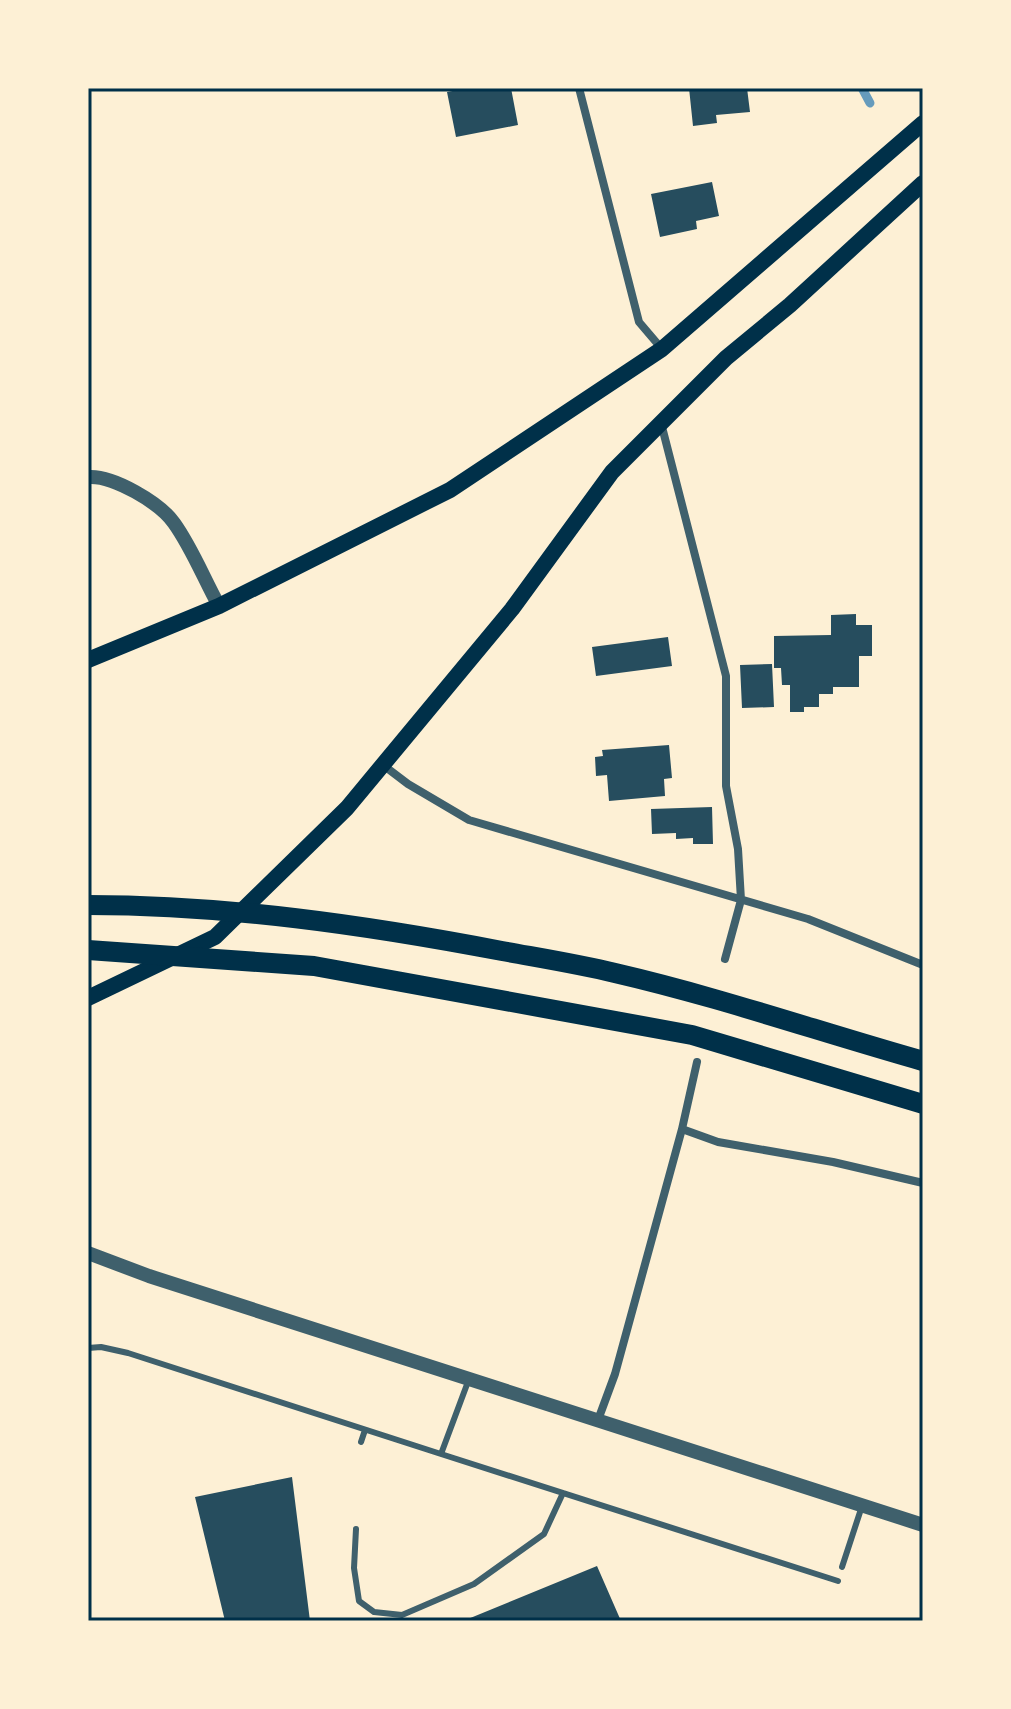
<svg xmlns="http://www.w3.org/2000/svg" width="1011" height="1709" viewBox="0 0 1011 1709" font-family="Roboto,sans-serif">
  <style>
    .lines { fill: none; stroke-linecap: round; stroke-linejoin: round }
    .stream { stroke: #669bbc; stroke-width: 9 }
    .building { fill: #264d5e }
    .service { stroke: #3f606c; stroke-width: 6 }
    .minor { stroke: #3f606c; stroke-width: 8 }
    .tertiary { stroke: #3f606c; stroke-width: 14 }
    .secondary { stroke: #003049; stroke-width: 16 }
    .primary { stroke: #003049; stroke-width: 20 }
    .neatline { fill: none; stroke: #003049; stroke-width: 3 }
  </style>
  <rect width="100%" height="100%" fill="#fdf0d5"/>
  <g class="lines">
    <path class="stream" d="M 862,88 L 870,103"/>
  </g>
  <path class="building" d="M 469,88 L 511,88 L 518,125 L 456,137 L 447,92 Z
    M 689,88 L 747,88 L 750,112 L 716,115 L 717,123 L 693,126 Z
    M 712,182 L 719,216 L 696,221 L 697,229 L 660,237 L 651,194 Z
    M 856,614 L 856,625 L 872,625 L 872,656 L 859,656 L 859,687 L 833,687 L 833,694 L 819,694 L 819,707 L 804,707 L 804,712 L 790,712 L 790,685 L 782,685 L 781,668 L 774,668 L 774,636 L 831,635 L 831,615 Z
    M 668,637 L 672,666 L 596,676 L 592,647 Z
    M 772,664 L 774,707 L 742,708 L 740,665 Z
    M 669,745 L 672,778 L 664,779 L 665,796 L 609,801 L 607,775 L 596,776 L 595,757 L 603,756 L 602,750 Z
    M 712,807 L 713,844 L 693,844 L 693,838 L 676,839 L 676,833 L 652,834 L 651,809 Z
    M 292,1477 L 310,1621 L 225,1621 L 195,1497 Z
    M 597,1566 L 621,1621 L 463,1621 Z"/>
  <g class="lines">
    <path class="service" d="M 88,1348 L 101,1347 L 128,1353 L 441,1454
      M 469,1379 L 441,1454 L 838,1581
      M 361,1442 L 365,1430
      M 356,1529 L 354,1568 L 359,1601 L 374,1612 L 402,1615 L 474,1584 L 544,1534 L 563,1493
      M 842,1567 L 862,1506"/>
    <path class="minor" d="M 579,88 L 639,322 L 662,349
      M 661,423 L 726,676 L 726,786 L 738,849 L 741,900 L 725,959
      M 383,765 L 408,784 L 469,820 L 808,919 L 923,965
      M 682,1129 L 718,1142 L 833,1162 L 923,1183
      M 598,1420 L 615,1374 L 682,1129 L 697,1062"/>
    <path class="tertiary" d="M 88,477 C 113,475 160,503 174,523 C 192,548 204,579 219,606
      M 88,1253 L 149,1276 L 923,1525"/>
    <path class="secondary" d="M 88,660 L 219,606 L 450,490 L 662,349 L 923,123
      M 88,998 L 215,937 L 347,808 L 512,609 L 612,472 L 726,358 L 790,305 L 923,183"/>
    <path class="primary" d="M 88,905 C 227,905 366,925 502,951 C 540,958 578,964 615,973 C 719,997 820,1032 923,1061
      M 88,950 L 314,966 L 692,1035 L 923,1104"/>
  </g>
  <rect width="1011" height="1709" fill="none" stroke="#fdf0d5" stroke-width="180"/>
  <rect x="90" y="90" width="831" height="1529" class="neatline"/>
</svg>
